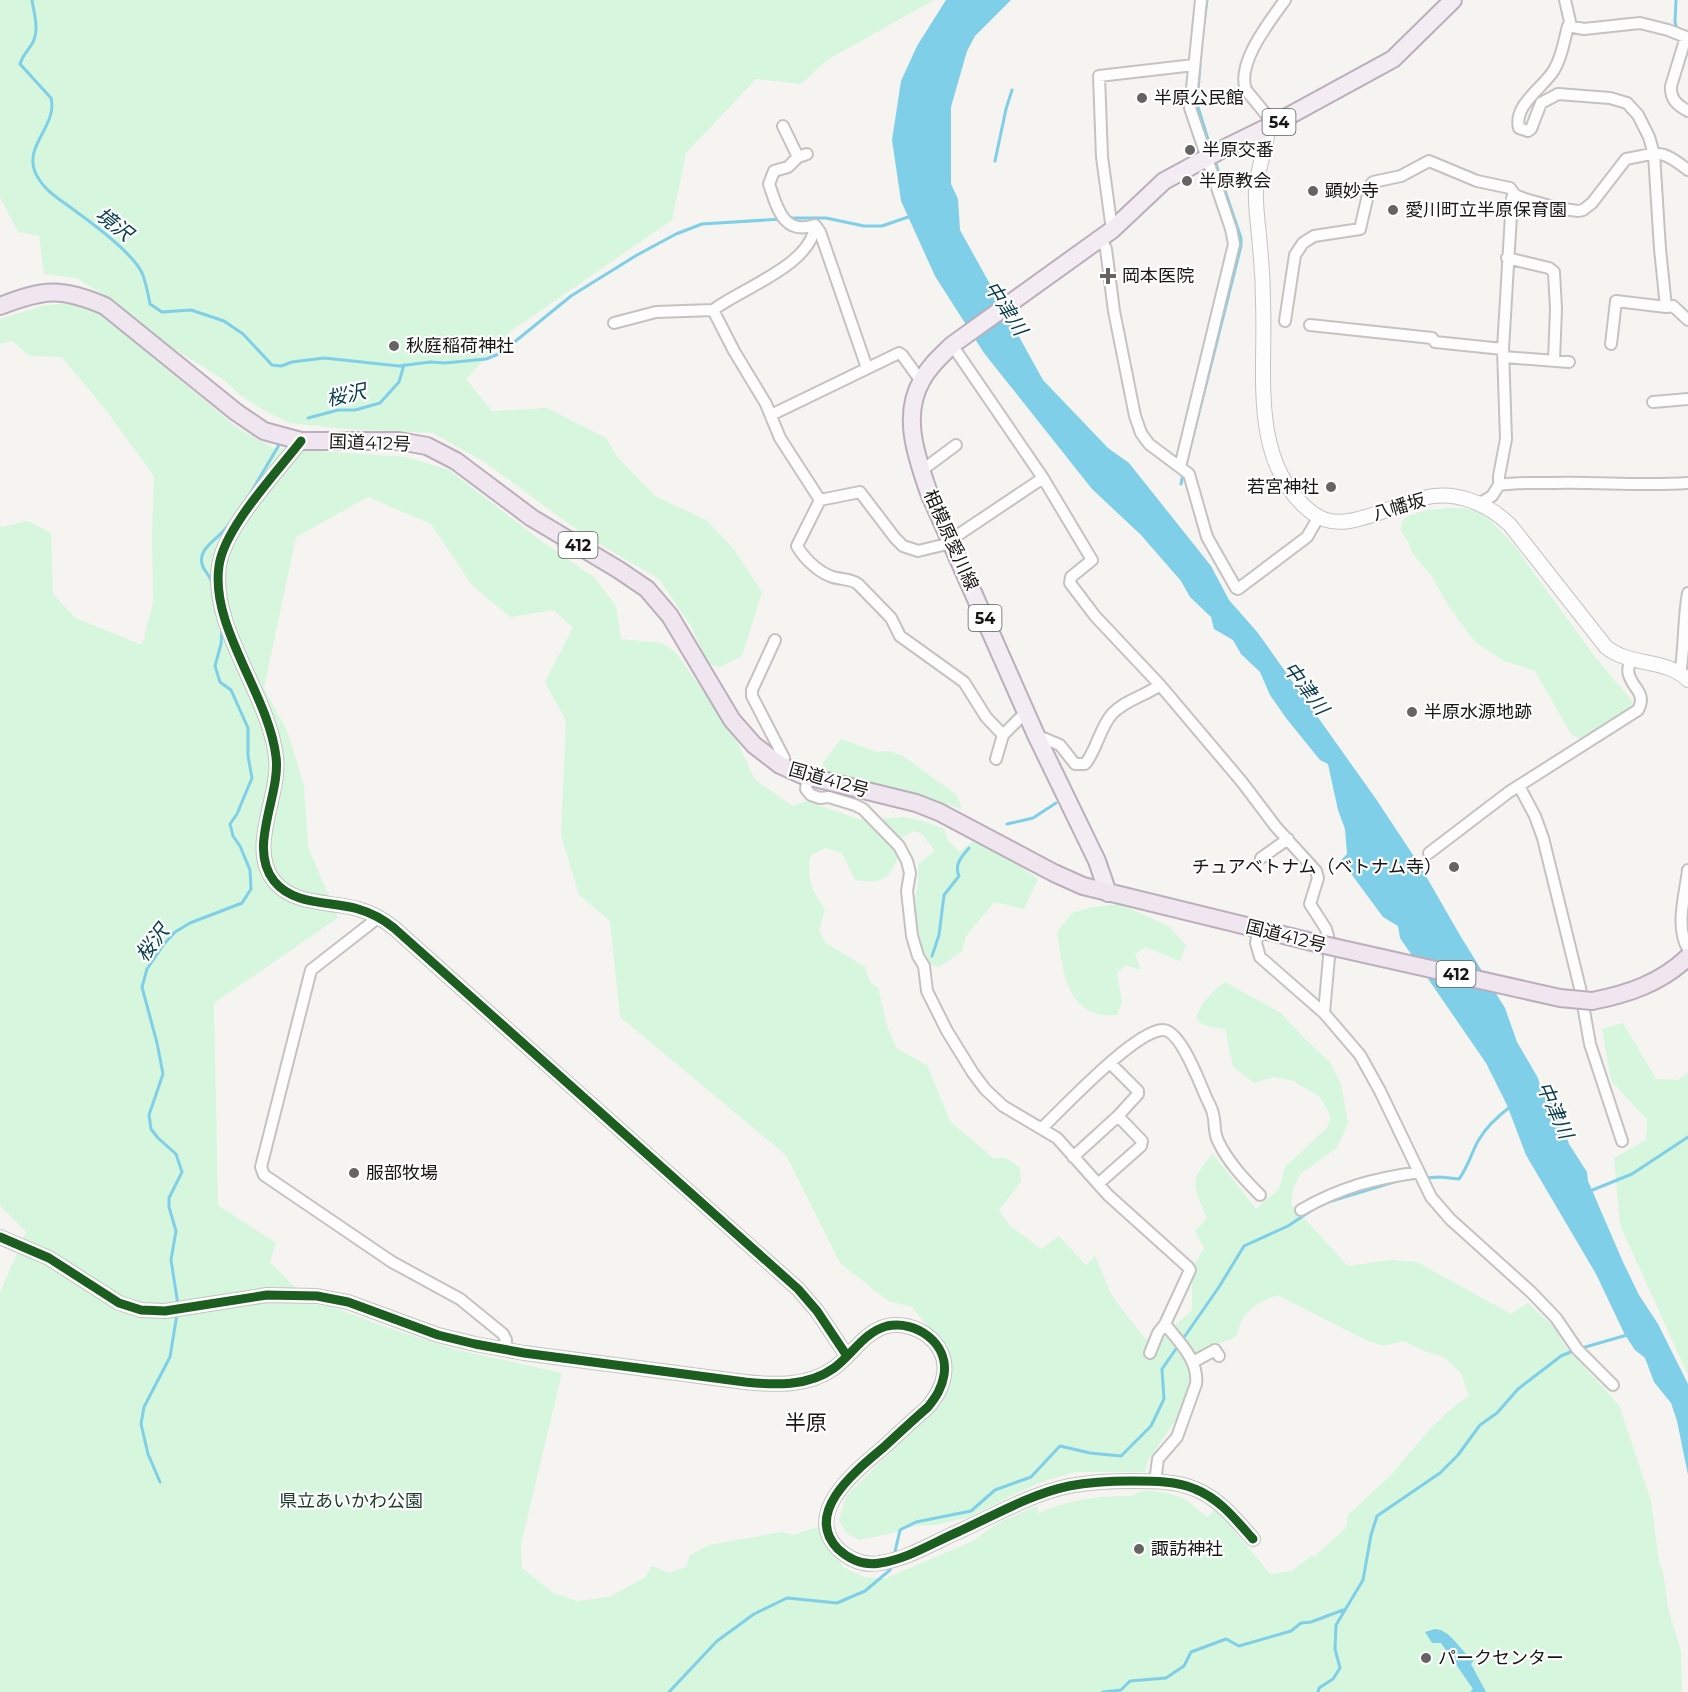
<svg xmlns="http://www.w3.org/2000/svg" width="1688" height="1692" viewBox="0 0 1688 1692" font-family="Montserrat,'Noto Sans JP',sans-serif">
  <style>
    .green { fill: #d6f6de; fill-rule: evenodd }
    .water { fill: #7ecfe7 }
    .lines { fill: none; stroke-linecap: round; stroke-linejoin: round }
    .stream { stroke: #7ecfe7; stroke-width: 3 }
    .minor-casing { stroke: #c4c3c1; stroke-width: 14 }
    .tertiary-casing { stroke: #c4c3c1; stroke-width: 16 }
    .primary-casing { stroke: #bbafbb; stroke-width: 20 }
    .trunk-casing { stroke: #bbafbb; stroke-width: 20 }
    .minor { stroke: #fefdfd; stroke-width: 10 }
    .tertiary { stroke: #fefdfd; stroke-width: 14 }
    .primary { stroke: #f3ecf3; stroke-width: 16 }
    .trunk { stroke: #efe6f0; stroke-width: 16 }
    .trunk-bridge-casing { stroke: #bbafbb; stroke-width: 20; stroke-linecap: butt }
    .trunk-bridge { stroke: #efe6f0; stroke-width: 16 }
    .cycleway-casing { stroke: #fff; stroke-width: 13 }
    .cycleway { stroke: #1b5e20; stroke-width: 9 }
    .poi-dot { fill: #666462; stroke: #fff; stroke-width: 2 }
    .labels { text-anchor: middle; stroke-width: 4.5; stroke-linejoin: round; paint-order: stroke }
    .shield { fill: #fff; stroke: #5d5d5b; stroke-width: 1.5 }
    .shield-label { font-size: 16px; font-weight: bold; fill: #181715 }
    .poi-label { font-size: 18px; fill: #181715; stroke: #fff; text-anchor: start }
    .street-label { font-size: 18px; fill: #181715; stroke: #fff }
    .park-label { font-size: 18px; fill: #183c26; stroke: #fff }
    .water-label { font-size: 20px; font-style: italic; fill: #0b404e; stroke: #fff }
    .quarter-label { font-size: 21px; fill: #181715; stroke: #fff }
  </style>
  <rect width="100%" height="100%" fill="#f6f4f1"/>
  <path class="green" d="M 0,0 L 934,0 L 827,60 L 801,84 L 756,79 L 686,153 L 672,220 L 511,331 L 466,379 L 492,411 L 547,408 L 606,438 L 618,458 L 655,496 L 706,520 L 733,548 L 762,592 L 742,656 L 720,667 L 708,664 L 691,626 L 659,579 L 584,535 L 486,463 L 433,433 L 346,429 L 290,423 L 263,410 L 239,394 L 224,380 L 157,338 L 107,297 L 76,278 L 44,274 L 39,236 L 18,232 L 0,197 Z
    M 77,303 L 98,312 L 239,429 L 273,448 L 407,457 L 449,470 L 544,543 L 595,578 L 616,606 L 621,639 L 662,643 L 677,654 L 735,737 L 755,780 L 793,806 L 806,801 L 862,820 L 903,817 L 923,821 L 944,829 L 948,840 L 960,852 L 973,841 L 981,841 L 1038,879 L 1024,909 L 994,902 L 966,936 L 962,951 L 939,967 L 931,965 L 920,949 L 914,906 L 918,882 L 918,864 L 935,851 L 921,833 L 914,831 L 891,844 L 898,857 C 889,882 880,883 855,880 L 842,853 L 825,848 L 810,856 C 808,883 810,887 825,909 L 819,931 L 826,943 L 865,967 L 870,982 L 878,988 L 888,1029 L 897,1049 L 927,1065 L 950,1121 L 993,1158 L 1006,1158 L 1020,1168 L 1021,1182 L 999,1210 L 1009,1225 L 1041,1249 L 1059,1236 L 1086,1265 L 1095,1256 L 1112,1296 L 1145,1339 L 1163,1336 L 1192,1310 L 1192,1268 L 1204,1248 L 1195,1231 L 1207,1218 C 1194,1186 1187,1182 1213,1154 L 1256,1209 L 1279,1189 L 1285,1167 L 1327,1128 L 1331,1117 L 1320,1097 L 1293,1081 L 1274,1077 L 1254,1083 L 1233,1067 L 1225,1029 C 1215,1027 1201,1028 1196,1018 C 1201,1002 1212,992 1225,982 L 1281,1013 L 1305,1039 L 1330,1062 L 1341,1084 L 1348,1123 L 1337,1148 L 1300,1174 L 1293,1189 L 1291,1204 L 1348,1266 L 1391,1260 L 1417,1262 L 1511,1314 L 1528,1303 L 1556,1329 L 1563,1344 L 1619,1405 L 1651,1501 L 1659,1562 L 1663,1571 L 1668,1608 L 1681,1651 L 1682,1692 L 0,1692 L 0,1293 L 26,1232 L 0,1206 L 0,525 L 2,527 L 28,521 L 51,533 L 53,594 L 75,618 L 142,645 L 153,603 L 152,534 L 154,476 L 105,409 L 62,357 L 30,356 L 12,341 L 0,344 L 0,319 L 45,305 ZM 368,497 L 431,524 L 472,585 L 510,617 L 554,610 L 573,628 L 545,682 L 566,721 L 561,835 L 579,895 L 610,921 L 620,1017 L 786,1155 L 840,1263 L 888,1301 L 912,1307 L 946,1349 L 951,1369 L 943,1395 L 928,1415 L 846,1496 L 839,1520 L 846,1533 L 859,1540 L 888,1534 L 915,1526 L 935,1525 L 969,1517 L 1036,1484 L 1074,1472 L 1145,1472 L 1147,1462 L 1182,1411 L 1193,1377 L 1188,1366 L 1197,1352 L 1236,1337 C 1243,1311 1253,1305 1277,1295 L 1368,1341 L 1384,1346 L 1403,1341 L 1427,1352 L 1444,1357 L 1461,1373 L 1469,1396 L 1451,1409 L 1430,1429 L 1392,1474 L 1348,1515 L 1346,1528 L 1314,1557 L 1312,1555 L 1292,1571 L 1270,1574 L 1216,1508 L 1207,1517 C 1198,1511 1189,1500 1179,1497 C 1167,1492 1141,1487 1132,1496 C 1099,1495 1068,1500 1038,1513 L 1037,1506 L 1000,1522 L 971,1542 L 884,1579 L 864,1577 L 843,1567 L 828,1545 L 821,1526 L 793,1535 L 782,1532 L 709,1545 L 690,1555 L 686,1567 L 669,1573 L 652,1566 L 645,1577 L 610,1597 L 576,1601 L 552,1592 L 522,1568 L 521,1544 L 562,1373 L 454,1349 L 383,1326 L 333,1307 L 312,1304 L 270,1262 L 276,1243 L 218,1205 L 214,1003 L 338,918 L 308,846 L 304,786 L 288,733 L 264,688 L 296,537 Z
    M 1449,508 L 1465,508 L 1478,512 L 1490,520 L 1513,544 L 1595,657 L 1632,701 L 1631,709 L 1582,740 L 1571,734 L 1535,671 L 1504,661 L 1475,642 L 1448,605 L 1431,575 L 1413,554 L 1408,541 L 1401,531 L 1401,523 L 1406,517 L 1426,510 Z
    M 841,739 L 877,752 L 889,751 L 903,756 L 957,795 L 962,809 L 822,772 L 823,763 Z
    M 1120,904 L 1168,926 L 1186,945 L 1180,961 L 1145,947 L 1135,954 L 1141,970 L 1126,965 L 1117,973 L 1122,1002 L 1117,1015 C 1066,1020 1063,970 1057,932 L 1072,913 L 1093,907 Z
    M 1623,1023 L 1656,1079 L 1678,1080 L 1688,1073 L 1688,1375 L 1620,1225 L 1614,1158 L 1646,1140 L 1647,1119 L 1611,1081 L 1602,1029 Z"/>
  <path class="water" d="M 946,0 L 1011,0 L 975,36 L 967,51 L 951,107 L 951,184 L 958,199 L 960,230 L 1043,380 L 1108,448 L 1129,463 L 1211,566 L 1229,600 L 1258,633 L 1376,799 L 1419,864 L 1461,937 L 1505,1008 L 1517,1042 L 1538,1078 L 1542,1094 L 1564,1116 L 1562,1122 L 1569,1144 L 1587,1172 L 1588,1181 L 1623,1262 L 1639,1295 L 1658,1324 L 1688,1384 L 1688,1475 L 1677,1421 L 1671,1403 L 1654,1382 L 1645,1358 L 1635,1350 L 1625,1335 L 1596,1274 L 1526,1155 L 1507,1105 L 1486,1063 L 1400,938 L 1398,926 L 1383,917 L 1341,860 L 1347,854 L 1345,829 L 1338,810 L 1328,764 L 1320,760 L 1286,718 L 1270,695 L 1260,672 L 1241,654 L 1233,640 L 1214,629 L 1211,617 L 1190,597 L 1181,581 L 1141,535 L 1092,489 L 984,353 L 935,276 L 901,201 L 892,140 L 901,81 L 917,46 Z
    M 1435,1629 C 1452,1630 1460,1652 1474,1660 L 1471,1664 L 1486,1692 L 1470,1692 L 1473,1689 L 1441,1643 L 1432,1643 L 1425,1632 Z"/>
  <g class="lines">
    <path class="stream" d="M 32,0 C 34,14 40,30 32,44 C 27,52 23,54 20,64 L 51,98 C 58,125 24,145 35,172 C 43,190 58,198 74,210 C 92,223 133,253 142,273 C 146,282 148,294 150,304 L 162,312 L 191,310 L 224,321 L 243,334 L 272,365 L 281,366 L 292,362 L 324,358 L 399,366 L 430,362 L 445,363 L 486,359 L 501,353 L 571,296 L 637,255 L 676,234 L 702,224 L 782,219
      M 1676,0 L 1675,22 L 1678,32
      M 1204,23 L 1207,0
      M 1200,65 L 1197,104 L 1211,149
      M 995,161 L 1006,109 L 1012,90
      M 788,218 L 826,218 L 864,226 L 882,226 L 911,216
      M 308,418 L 338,410 L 355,410 L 380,403 L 399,382 L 404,365
      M 1185,468 L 1241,246 L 1241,238 L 1215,161
      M 1181,484 L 1183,474
      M 250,494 L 279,445
      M 212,584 C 211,577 206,573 203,567 C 195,548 220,539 229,524
      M 213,594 L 216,611
      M 1007,824 L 1033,818 L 1056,803
      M 932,956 L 939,935 L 944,895 L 959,876 C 954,865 961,857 969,848
      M 1406,1179 L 1440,1177 L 1459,1179 C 1468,1167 1471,1154 1478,1141 C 1486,1127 1498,1116 1510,1107
      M 1590,1191 L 1632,1174 L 1688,1137
      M 1325,1203 L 1394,1182
      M 178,1305 L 171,1260 L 176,1231 L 169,1207 L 169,1198 L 182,1172 L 176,1154 L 158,1138 L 151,1129 L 149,1115 L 163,1074 L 157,1043 L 142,987 L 147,969 L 164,944 L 175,932 L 190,923 L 242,903 L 251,889 L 250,870 L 240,846 L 233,836 L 230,824 L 237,814 L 252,778 L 248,756 L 248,728 L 231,690 L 220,682 L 215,666 L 221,644 L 222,628
      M 1582,1348 L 1627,1335
      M 160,1482 L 148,1454 L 141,1424 L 144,1407 L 170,1357 L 177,1314
      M 894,1556 L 900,1530 L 916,1522 L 971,1511 L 995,1490 L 1031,1477 L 1060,1446 L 1090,1453 L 1121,1456 L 1151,1426 L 1164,1399 L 1162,1369 L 1219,1287 L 1244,1246 L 1288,1226 L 1312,1210
      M 669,1692 L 717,1641 L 754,1614 L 787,1598 L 837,1603 L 865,1591 L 890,1570 L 891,1565
      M 1103,1692 L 1121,1690 L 1130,1681 L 1166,1678 L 1184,1666 L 1191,1652 L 1226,1639 L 1239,1646 L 1291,1631 L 1301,1623 L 1311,1622 L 1343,1610
      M 1318,1692 L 1319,1688 L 1333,1679 L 1340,1668 L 1335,1649 L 1336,1625 L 1363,1580 L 1371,1535 L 1377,1516 L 1440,1473 L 1458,1455 L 1480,1425 L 1497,1413 L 1518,1389 L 1561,1356 L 1573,1351"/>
    <g class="minor-casing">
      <path id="minor" d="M 1565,0 L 1571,26
        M 1688,111 C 1677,105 1670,99 1671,86 L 1686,37 L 1668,30 L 1640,23 L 1584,29 L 1568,26 C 1564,41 1562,57 1554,70 C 1544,87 1513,105 1519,128 L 1528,131 L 1531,129 L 1541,103 L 1558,94 L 1610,98 L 1627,103 L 1638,115 L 1649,137 L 1654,154 L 1660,249 L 1666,307 L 1673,306 L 1688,320
        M 1274,124 L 1246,90 C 1236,63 1270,21 1285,0
        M 783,126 L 798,157
        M 807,154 L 798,157 L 788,167 L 774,171 L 769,184 C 777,207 783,236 815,225
        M 1515,195 L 1512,198 L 1503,349 L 1506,439 L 1499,476 L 1499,485 C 1517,482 1536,483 1554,483 C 1599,482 1643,486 1688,483
        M 1112,230 L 1102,157 L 1099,76 L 1194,65
        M 1101,238 L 1106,249 L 1114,311 L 1135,416 L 1141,433 L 1149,444 L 1189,474 L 1207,537 L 1236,588 L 1238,589 L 1307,537 L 1318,518
        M 1507,258 L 1549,268 L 1554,272 L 1556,309 L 1554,360
        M 1285,321 L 1295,255 L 1303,243 L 1314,236 L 1360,229 L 1370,186 L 1373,182 L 1401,176 L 1429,161 L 1477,181 L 1510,188 L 1515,195 L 1525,199 L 1557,208 L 1578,211 L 1583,210 L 1592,203 L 1626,159 C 1660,153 1660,148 1688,170
        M 614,323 L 656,312 L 713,310
        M 1310,325 L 1432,338 L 1435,342 L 1503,349
        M 1611,344 L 1616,301 L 1666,307
        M 1504,357 L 1569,362
        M 867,368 L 820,232 L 815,225 C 812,265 742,288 713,310 L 734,351 L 766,404 L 780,438 L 820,500 L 797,546 C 803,557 817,571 830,576 C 839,580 850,578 858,584 L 891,618 L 900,636 L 964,682 L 986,717 L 1003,735
        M 1653,402 L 1688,399
        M 771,415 L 899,353 L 902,355 L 921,381
        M 1180,467 L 1234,244 L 1231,229 L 1190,108 L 1201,0
        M 921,471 L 956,445
        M 820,500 L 860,492 L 895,538 L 903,546 L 918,551 L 943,545 L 1043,478 L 952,345
        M 1480,503 L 1492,496 L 1499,485
        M 775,640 L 752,690 L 752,696 L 784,758 L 780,765
        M 1680,673 C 1685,647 1683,620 1688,593
        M 1160,685 L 1242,782 L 1276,827 L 1316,871 L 1318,878 L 1310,904 L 1326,929 L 1328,936 L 1329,957 L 1324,1013
        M 1036,735 L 1060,745 L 1075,764 L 1085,764 C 1097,750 1099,729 1112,714 C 1125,700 1145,696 1160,685 L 1095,616 L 1070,583 L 1071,577 L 1092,560 L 1043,478
        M 996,759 L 1003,735 L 1026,712
        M 808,776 L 806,789 L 811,795 L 820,798 L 829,797 L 855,805 L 863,809 L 899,846 L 907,861 L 910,873 L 907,891 L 912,936 L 918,956 L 924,966 L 927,991 L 947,1031 L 973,1073 L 985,1089 L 1003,1106 L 1057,1138 L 1108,1195 L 1188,1267 L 1190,1270 L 1165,1324 L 1158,1333 L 1150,1353
        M 1519,786 L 1535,816 L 1543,838 L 1580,988 L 1590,1044 L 1622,1141
        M 1429,853 L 1509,792 L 1638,710 C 1647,693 1633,689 1629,675 C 1627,670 1629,665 1630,660
        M 1261,858 L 1288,839
        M 1688,870 C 1685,895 1675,927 1688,949
        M 379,917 L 311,970 L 261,1167 L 264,1175 L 392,1262 L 460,1299 L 503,1334 L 506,1340 L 505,1350
        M 1259,929 L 1256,943 L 1260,957 L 1324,1013 L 1360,1055 L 1380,1091 L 1431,1197 L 1450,1219 L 1531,1292 L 1556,1318 L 1577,1349 L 1613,1385
        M 1042,1128 C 1065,1106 1134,1032 1162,1030 C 1180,1028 1200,1084 1206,1097 C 1208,1102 1212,1108 1213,1114 C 1216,1124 1213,1130 1218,1141 C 1228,1162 1244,1179 1260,1195
        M 1073,1157 L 1118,1116 L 1138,1094 L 1138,1091 L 1110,1063
        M 1098,1184 L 1141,1146 L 1142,1141 L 1118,1116
        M 1301,1210 C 1341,1187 1373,1179 1419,1172
        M 1193,1362 L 1215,1350 L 1219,1356
        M 1155,1482 L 1158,1459 L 1177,1437 L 1196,1384 C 1199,1360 1178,1341 1165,1324"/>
    </g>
    <g class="tertiary-casing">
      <path id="tertiary" d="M 1268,127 C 1267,149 1257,168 1256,189 C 1255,209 1259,228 1260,248 C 1262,266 1263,285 1263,303 C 1266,370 1250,454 1304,506 C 1318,519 1330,524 1349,521 C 1374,517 1398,504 1423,498 C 1455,490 1487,503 1510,525 L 1606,647 C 1631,667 1666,658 1688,680
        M 301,441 C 277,472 224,528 219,566 C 210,628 269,695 276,757 C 281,795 247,847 274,881 C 294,906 331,901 358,909 C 372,913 383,919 394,928 L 798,1289 L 817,1311 L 847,1356
        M 0,1237 L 49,1258 L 119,1303 L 141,1310 L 165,1311 L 267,1295 L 317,1296 L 348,1302 L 438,1335 L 475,1344 L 524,1353 L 745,1382 C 774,1385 808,1387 834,1368 C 852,1355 864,1332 887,1326 C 916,1320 949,1343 944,1375 C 942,1388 936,1397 928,1407 C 913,1420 898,1434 884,1447 C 858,1469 802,1512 838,1549 C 850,1560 864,1566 880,1563 C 908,1559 934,1542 960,1531 C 995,1515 1031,1494 1069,1486 C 1090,1482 1111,1481 1132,1481 C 1153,1481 1177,1481 1195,1489 C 1220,1499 1236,1520 1253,1539"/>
    </g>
    <g class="primary-casing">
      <path id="primary" d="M 1108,893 L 1097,861 L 1036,735 L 929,493 C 917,458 901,416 922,380 C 929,366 941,356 952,345 L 1112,230 L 1164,181 L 1225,148 L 1274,124 L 1393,59 L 1453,0"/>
    </g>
    <g class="trunk-casing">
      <path id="trunk" d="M 0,306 C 44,289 61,287 105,306 L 236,412 L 264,431 L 301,441 L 399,441 L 427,446 L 456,461 L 532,518 L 619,570 L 647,589 L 670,616 L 732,720 L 754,745 L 780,765 L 802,775 L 916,803 L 939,812 L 1054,873 L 1083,886 L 1320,944
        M 1592,1001 C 1628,994 1661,983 1688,957"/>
    </g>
    <use href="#minor" class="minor"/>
    <use href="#tertiary" class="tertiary"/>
    <use href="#primary" class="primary"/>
    <use href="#trunk" class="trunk"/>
    <g class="trunk-bridge-casing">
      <path id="trunk-bridge" d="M 1320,944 L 1560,998 L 1592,1001"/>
    </g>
    <use href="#trunk-bridge" class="trunk-bridge"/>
    <g class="cycleway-casing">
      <path id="cycleway" d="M 301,441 C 277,472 224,528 219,566 C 210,628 269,695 276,757 C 281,795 247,847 274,881 C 294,906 331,901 358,909 C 372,913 383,919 394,928 L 798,1289 L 817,1311 L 847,1356
        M 0,1237 L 49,1258 L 119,1303 L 141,1310 L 165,1311 L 267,1295 L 317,1296 L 348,1302 L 438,1335 L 475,1344 L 524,1353 L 745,1382 C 774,1385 808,1387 834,1368 C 852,1355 864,1332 887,1326 C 916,1320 949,1343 944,1375 C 942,1388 936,1397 928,1407 C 913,1420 898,1434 884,1447 C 858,1469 802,1512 838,1549 C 850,1560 864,1566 880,1563 C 908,1559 934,1542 960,1531 C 995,1515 1031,1494 1069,1486 C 1090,1482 1111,1481 1132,1481 C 1153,1481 1177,1481 1195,1489 C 1220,1499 1236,1520 1253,1539"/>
    </g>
    <use href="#cycleway" class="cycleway"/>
  </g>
  <g class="poi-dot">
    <circle cx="1142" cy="98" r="6"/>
    <circle cx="1190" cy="150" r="6"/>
    <circle cx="1187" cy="181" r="6"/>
    <circle cx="1313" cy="191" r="6"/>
    <circle cx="1393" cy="210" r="6"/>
    <path d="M1105 267h6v6h6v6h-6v6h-6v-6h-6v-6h6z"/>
    <circle cx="394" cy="346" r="6"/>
    <circle cx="1331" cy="487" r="6"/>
    <circle cx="1412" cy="712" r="6"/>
    <circle cx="1454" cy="867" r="6"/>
    <circle cx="354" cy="1173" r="6"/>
    <circle cx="1139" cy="1549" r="6"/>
    <circle cx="1426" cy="1658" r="6"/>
  </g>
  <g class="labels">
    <g class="shield">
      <rect x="1262.5" y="109" width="33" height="26" rx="4.5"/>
      <rect x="558.5" y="532" width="39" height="26" rx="4.5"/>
      <rect x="968.5" y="605" width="33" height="26" rx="4.5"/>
      <rect x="1436.5" y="961" width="39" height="26" rx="4.5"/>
    </g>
    <g class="shield-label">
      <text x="1279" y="128">54</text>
      <text x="578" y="551">412</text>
      <text x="985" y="624">54</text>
      <text x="1456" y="980">412</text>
    </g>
    <g class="poi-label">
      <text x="1154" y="104">半原公民館</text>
      <text x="1202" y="156">半原交番</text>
      <text x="1199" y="187">半原教会</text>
      <text x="1325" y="197">顕妙寺</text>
      <text x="1405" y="216">愛川町立半原保育園</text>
      <text x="1122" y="282">岡本医院</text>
      <text x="406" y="352">秋庭稲荷神社</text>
      <text x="1319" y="493" text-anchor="end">若宮神社</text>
      <text x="1424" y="718">半原水源地跡</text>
      <text x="1442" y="873" text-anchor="end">チュアベトナム（ベトナム寺）</text>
      <text x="366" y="1179">服部牧場</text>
      <text x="1151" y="1555">諏訪神社</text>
      <text x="1438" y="1664">パークセンター</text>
    </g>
    <g class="street-label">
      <text transform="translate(370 443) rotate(2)" y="6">国道412号</text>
      <text transform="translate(1399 507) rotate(-16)" y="6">八幡坂</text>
      <text transform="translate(951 540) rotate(66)" y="6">相模原愛川線</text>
      <text transform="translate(829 780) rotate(16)" y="6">国道412号</text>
      <text transform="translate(1286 936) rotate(14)" y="6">国道412号</text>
    </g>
    <g class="park-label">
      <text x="351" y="1507">県立あいかわ公園</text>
    </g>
    <g class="water-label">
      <text transform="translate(114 224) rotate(38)" y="7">境沢</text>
      <text transform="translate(1006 308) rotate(57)" y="7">中津川</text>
      <text transform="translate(346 395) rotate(-12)" y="7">桜沢</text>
      <text transform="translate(1306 688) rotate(53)" y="7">中津川</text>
      <text transform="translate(152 943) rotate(-52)" y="7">桜沢</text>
      <text transform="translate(1555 1110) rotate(66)" y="7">中津川</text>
    </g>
    <g class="quarter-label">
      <text x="806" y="1430">半原</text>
    </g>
  </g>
</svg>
